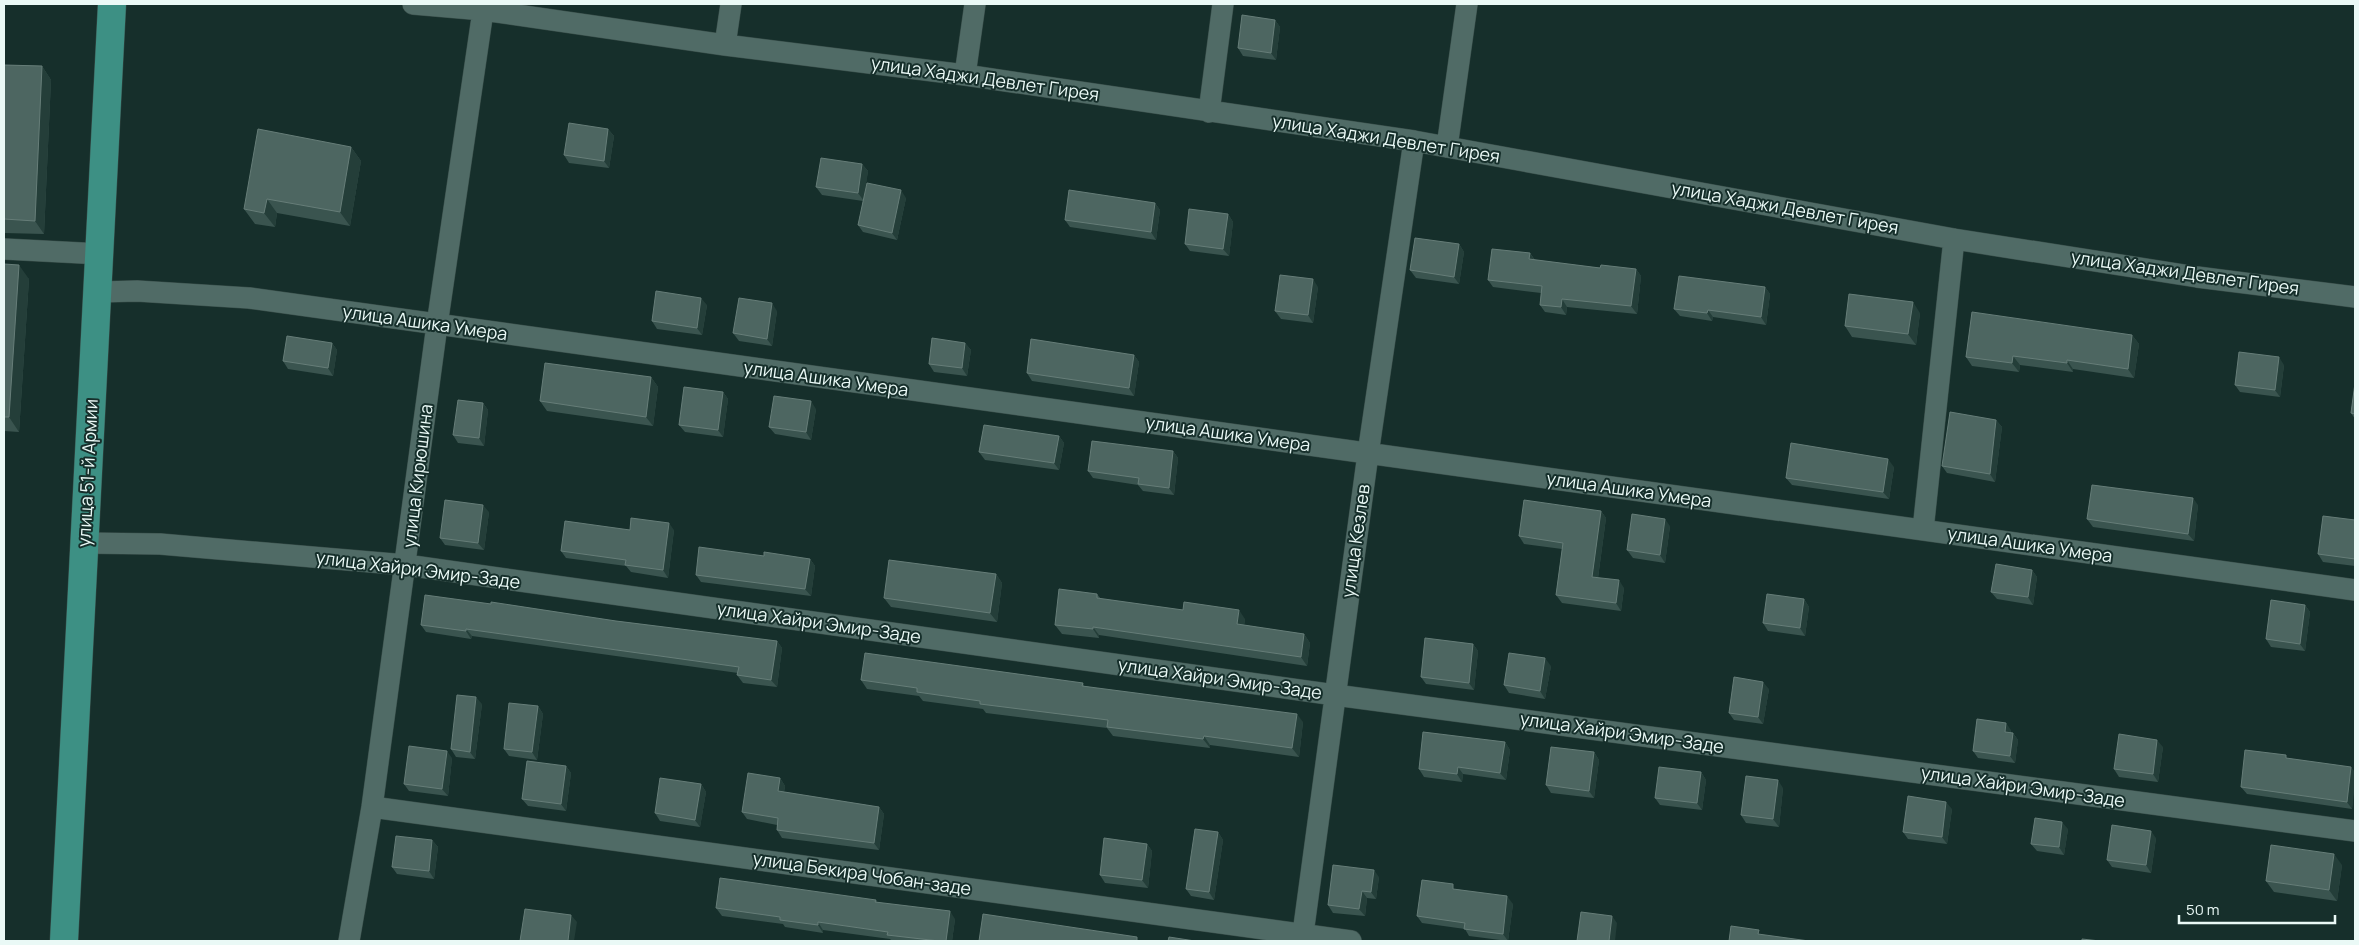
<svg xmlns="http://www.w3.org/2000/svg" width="2359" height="945" viewBox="0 0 2359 945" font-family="Manrope,sans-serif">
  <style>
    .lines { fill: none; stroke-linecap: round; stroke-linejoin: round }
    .minor-casing { stroke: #384d49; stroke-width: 22 }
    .major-casing { stroke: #384d49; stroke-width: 29 }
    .minor { stroke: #506b66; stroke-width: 21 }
    .major { stroke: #3d9084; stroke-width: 28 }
    .wall { fill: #3a544f }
    .shaded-wall { fill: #243e39 }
    .building { fill: #4d6661; stroke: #667d78 }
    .labels { text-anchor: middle; stroke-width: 4; stroke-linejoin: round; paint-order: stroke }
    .street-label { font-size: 18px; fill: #eaf9f6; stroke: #162f2b }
  </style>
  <rect width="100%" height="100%" fill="#162f2b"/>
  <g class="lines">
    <g class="minor-casing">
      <path id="minor" d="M 413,4 L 483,10 L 725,45 L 965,75 L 1414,141 L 1954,239 L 2197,277 L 2355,297
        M 725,45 L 731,4
        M 965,75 L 975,4
        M 1209,112 L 1223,4
        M 1447,147 L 1467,4
        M 4,249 L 101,254
        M 99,292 L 137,291 L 249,298 L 2355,590
        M 1923,530 L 1954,239
        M 84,543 L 160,544 L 406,565 L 1335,695 L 2355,831
        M 372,807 L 1351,941
        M 349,941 L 372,807 L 437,325 L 484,4
        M 1302,941 L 1368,454 L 1414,141"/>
    </g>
    <g class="major-casing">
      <path id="major" d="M 64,941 L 112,4"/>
    </g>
    <use href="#minor" class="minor"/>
    <use href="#major" class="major"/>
  </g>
  <path class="wall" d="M 1275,20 L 1280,27 L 1276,60 L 1243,56 L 1238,48 Z
    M 4,65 L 42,66 L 51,80 L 44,234 L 4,233 Z
    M 608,129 L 614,136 L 609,168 L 569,163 L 564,155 Z
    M 351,147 L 361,161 L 350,226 L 277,213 L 275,227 L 255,224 L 244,209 Z
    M 862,164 L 868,171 L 864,194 L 906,198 L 897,240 L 863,232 L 858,225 L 863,201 L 822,195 L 816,187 Z
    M 1155,203 L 1160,210 L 1156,240 L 1070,227 L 1065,220 Z
    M 1228,214 L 1233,222 L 1229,256 L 1190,251 L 1185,244 Z
    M 1459,244 L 1464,252 L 1459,284 L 1416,278 L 1410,270 Z
    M 1530,253 L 1535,260 L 1600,268 L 1636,269 L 1641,276 L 1637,314 L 1567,307 L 1566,315 L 1545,312 L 1540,305 L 1541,293 L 1493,287 L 1488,280 Z
    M 4,264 L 29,279 L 19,432 L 4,431 Z
    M 1318,287 L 1313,323 L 1281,319 L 1275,311 Z
    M 1765,287 L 1770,294 L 1766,325 L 1713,317 L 1712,321 L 1680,316 L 1674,309 Z
    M 707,305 L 702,335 L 657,329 L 652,321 Z
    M 777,311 L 772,346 L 739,341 L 733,333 Z
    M 1920,313 L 1916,345 L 1852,337 L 1845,326 Z
    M 2132,335 L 2139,344 L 2134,378 L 2073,369 L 2073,372 L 2020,365 L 2019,372 L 1972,366 L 1966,357 Z
    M 332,343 L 337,350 L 333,376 L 288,369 L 283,361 Z
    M 965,343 L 971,350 L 967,376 L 934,372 L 929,364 Z
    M 1134,355 L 1139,362 L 1134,396 L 1032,381 L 1027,373 Z
    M 2284,365 L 2280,397 L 2240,392 L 2235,385 Z
    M 651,377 L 658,387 L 653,426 L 547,411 L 540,401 Z
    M 2355,383 L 2355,419 L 2351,413 Z
    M 723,392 L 728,399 L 723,437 L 685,432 L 679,425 Z
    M 483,403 L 488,410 L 484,446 L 458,443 L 453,435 Z
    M 816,409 L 811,440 L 775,434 L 769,427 Z
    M 1996,420 L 2002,427 L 1995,482 L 1947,473 L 1942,466 Z
    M 1059,436 L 1064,443 L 1059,470 L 985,460 L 979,452 Z
    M 1173,451 L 1178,458 L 1174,495 L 1143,491 L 1138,485 L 1093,478 L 1088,471 Z
    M 1894,467 L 1889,499 L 1792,485 L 1786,478 Z
    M 2198,505 L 2194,541 L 2093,527 L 2087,519 Z
    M 1601,511 L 1606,518 L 1598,578 L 1624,588 L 1621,611 L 1562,603 L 1556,595 L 1562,549 L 1524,544 L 1519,536 Z
    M 489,512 L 484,550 L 445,545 L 440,538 Z
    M 2355,520 L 2355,566 L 2323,562 L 2318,554 Z
    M 1670,526 L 1665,563 L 1633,558 L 1627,550 Z
    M 630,530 L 674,530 L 668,578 L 631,572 L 626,566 L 566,558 L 561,551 Z
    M 764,556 L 810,559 L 815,566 L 811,596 L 701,582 L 696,575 Z
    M 2032,570 L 2037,577 L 2033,605 L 1997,599 L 1991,592 Z
    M 996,574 L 1002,583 L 997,622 L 891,607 L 884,598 Z
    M 1097,594 L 1101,599 L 1245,619 L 1244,625 L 1304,634 L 1310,643 L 1307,666 L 1099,635 L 1099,638 L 1062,634 L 1055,625 Z
    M 1804,599 L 1809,607 L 1805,636 L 1768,631 L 1763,623 Z
    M 2305,605 L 2310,612 L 2305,651 L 2271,647 L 2266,639 Z
    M 616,621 L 777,641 L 782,648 L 777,687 L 743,683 L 737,675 L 738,673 L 472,636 L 471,639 L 426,632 L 421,625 Z
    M 1473,644 L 1478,651 L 1474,690 L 1426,684 L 1421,677 Z
    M 1551,666 L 1545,699 L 1509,693 L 1504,685 Z
    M 861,680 L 1083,683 L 1084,686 L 1303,722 L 1299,757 L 1210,745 L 1210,748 L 1113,736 L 1107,728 L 986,713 L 983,709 L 923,701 L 919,696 L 867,689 Z
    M 1769,689 L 1763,724 L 1734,720 L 1729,713 Z
    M 482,704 L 475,759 L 456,757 L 451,749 Z
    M 538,706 L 543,714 L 537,760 L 509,756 L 504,749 Z
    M 2011,730 L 2011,733 L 2013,733 L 2018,740 L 2015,763 L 1978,758 L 1973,751 Z
    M 1505,742 L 1510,750 L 1506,780 L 1463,774 L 1462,782 L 1424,777 L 1419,769 Z
    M 2163,747 L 2158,782 L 2119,777 L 2114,769 Z
    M 1594,752 L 1599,760 L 1594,798 L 1551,793 L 1546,785 Z
    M 452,758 L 448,796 L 409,791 L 404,784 Z
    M 2288,758 L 2355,772 L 2352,809 L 2247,794 L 2241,787 Z
    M 566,766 L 571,773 L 566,811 L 528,806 L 522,799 Z
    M 1701,772 L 1706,780 L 1702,810 L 1660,805 L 1655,798 Z
    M 780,778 L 785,786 L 784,792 L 879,807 L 884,814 L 879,850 L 782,838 L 777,830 L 777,825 L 747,819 L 742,812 Z
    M 701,784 L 706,792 L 700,827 L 660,821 L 655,813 Z
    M 1783,788 L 1779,827 L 1746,823 L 1741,815 Z
    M 1952,809 L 1947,844 L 1908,839 L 1903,832 Z
    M 2068,829 L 2064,855 L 2037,851 L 2031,844 Z
    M 1218,832 L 1223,840 L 1214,900 L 1191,896 L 1186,889 Z
    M 2156,838 L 2151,873 L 2112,867 L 2107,860 Z
    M 432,840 L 438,847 L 434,879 L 397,874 L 392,867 Z
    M 1147,844 L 1152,851 L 1148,888 L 1105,883 L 1100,875 Z
    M 2342,865 L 2337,901 L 2274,892 L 2266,881 Z
    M 1379,877 L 1376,899 L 1367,898 L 1365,916 L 1333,913 L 1328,905 Z
    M 1457,889 L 1513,904 L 1508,941 L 1469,936 L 1465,929 L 1422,923 L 1417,916 Z
    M 876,900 L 877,902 L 955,919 L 952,941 L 892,941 L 890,939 L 823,930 L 823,933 L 785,927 L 783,924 L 722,916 L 716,908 Z"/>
  <path class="shaded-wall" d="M 1275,20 L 1280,27 L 1276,60 L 1271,53 Z
    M 42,66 L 51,80 L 44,234 L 35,221 Z
    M 608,129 L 614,136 L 609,168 L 604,161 Z
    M 351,147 L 361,161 L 350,226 L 340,212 Z
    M 862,164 L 868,171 L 864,201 L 858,193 Z
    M 901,190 L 906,198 L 897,240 L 892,233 Z
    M 267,199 L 277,213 L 275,227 L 264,213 Z
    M 1155,203 L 1160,210 L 1156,240 L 1151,232 Z
    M 1228,214 L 1233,222 L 1229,256 L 1223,249 Z
    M 1459,244 L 1464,252 L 1459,284 L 1454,277 Z
    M 1530,253 L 1535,261 L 1529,259 Z
    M 19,265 L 29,279 L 19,432 L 9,417 Z
    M 1636,269 L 1641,276 L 1637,314 L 1631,306 Z
    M 1313,279 L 1318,287 L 1313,323 L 1308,315 Z
    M 1765,287 L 1770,294 L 1766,325 L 1761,317 Z
    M 701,298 L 707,305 L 702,335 L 697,328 Z
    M 1562,299 L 1567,307 L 1566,315 L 1561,307 Z
    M 1913,302 L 1920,313 L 1916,345 L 1908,334 Z
    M 772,303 L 777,311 L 772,346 L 767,339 Z
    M 1708,310 L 1713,317 L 1712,321 L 1707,313 Z
    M 2132,335 L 2139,344 L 2134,378 L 2128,369 Z
    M 332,343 L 337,350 L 333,376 L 328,368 Z
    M 965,343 L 971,350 L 967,376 L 962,368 Z
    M 1134,355 L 1139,362 L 1134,396 L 1129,388 Z
    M 2013,356 L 2020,365 L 2019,372 L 2012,363 Z
    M 2279,357 L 2284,365 L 2280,397 L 2275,390 Z
    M 2067,360 L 2073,369 L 2073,372 L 2067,363 Z
    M 651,377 L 658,387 L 653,426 L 646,417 Z
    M 723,392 L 728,399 L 723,437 L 718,430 Z
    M 811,401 L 816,409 L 811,440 L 806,432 Z
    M 483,403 L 488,410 L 484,446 L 479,438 Z
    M 1996,420 L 2002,427 L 1995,482 L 1990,474 Z
    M 1059,436 L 1064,443 L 1059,470 L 1054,463 Z
    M 1173,451 L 1178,458 L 1174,495 L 1169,488 Z
    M 1888,459 L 1894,467 L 1889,499 L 1883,492 Z
    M 2193,498 L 2198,505 L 2194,541 L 2188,534 Z
    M 483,505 L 489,512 L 484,550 L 478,543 Z
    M 1601,511 L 1606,518 L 1597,585 L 1592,577 Z
    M 1665,519 L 1670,526 L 1665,563 L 1660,555 Z
    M 669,523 L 674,530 L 668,578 L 663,570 Z
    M 810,559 L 815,566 L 811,596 L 805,589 Z
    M 2032,570 L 2037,577 L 2033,605 L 2028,597 Z
    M 996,574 L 1002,583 L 997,622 L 990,613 Z
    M 1619,580 L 1624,588 L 1621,611 L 1616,603 Z
    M 1804,599 L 1809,607 L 1805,636 L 1800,628 Z
    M 2305,605 L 2310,612 L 2305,651 L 2300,644 Z
    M 1239,610 L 1245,619 L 1243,633 L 1237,624 Z
    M 1093,627 L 1099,635 L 1099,638 L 1093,629 Z
    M 466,629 L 472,636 L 471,639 L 466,631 Z
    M 1304,634 L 1310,643 L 1307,666 L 1301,657 Z
    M 777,641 L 782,648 L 777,687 L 771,680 Z
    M 1473,644 L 1478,651 L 1474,690 L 1469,683 Z
    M 1545,658 L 1551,666 L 1545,699 L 1540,691 Z
    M 1763,682 L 1769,689 L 1763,724 L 1758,717 Z
    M 476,697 L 482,704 L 475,759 L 470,752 Z
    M 538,706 L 543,714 L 537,760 L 532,752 Z
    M 1297,714 L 1303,722 L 1299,757 L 1292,748 Z
    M 2006,723 L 2011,730 L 2010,739 L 2005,732 Z
    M 2013,733 L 2018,740 L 2015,763 L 2010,756 Z
    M 1204,736 L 1210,745 L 1210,748 L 1203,739 Z
    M 2157,740 L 2163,747 L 2158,782 L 2153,774 Z
    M 1505,742 L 1510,750 L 1506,780 L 1500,773 Z
    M 447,751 L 452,758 L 448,796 L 442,789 Z
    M 1594,752 L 1599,760 L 1594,798 L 1589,791 Z
    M 566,766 L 571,773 L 566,811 L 561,804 Z
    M 1458,767 L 1463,774 L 1462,782 L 1457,774 Z
    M 2351,767 L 2355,772 L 2355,785 L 2352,809 L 2347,802 Z
    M 1701,772 L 1706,780 L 1702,810 L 1697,803 Z
    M 780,778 L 785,786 L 783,799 L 778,791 Z
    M 1778,780 L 1783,788 L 1779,827 L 1773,819 Z
    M 701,784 L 706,792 L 700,827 L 695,820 Z
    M 1946,802 L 1952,809 L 1947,844 L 1942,837 Z
    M 879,807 L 884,814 L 879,850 L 874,843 Z
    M 2062,822 L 2068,829 L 2064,855 L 2059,847 Z
    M 2151,831 L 2156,838 L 2151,873 L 2146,865 Z
    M 1218,832 L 1223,840 L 1214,900 L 1209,892 Z
    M 432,840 L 438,847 L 434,879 L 429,871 Z
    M 1147,844 L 1152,851 L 1148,888 L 1142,880 Z
    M 2334,854 L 2342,865 L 2337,901 L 2329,890 Z
    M 1374,870 L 1379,877 L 1376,899 L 1371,892 Z
    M 1362,891 L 1367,898 L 1365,916 L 1359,909 Z
    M 1507,896 L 1513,904 L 1508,941 L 1503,934 Z
    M 950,911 L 955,919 L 952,941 L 946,941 Z
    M 571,915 L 577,922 L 574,941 L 568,941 Z
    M 1612,916 L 1617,923 L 1615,941 L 1609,941 Z
    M 818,922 L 823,930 L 823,933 L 818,925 Z"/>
  <path class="building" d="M 1242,15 L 1275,20 L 1271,53 L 1238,48 Z
    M 4,65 L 42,66 L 35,221 L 4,219 Z
    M 569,123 L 608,129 L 604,161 L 564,155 Z
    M 258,129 L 351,147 L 340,212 L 267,199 L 264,213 L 244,209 Z
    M 821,158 L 862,164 L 858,193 L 816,187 Z
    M 867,183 L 901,190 L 892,233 L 858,225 Z
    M 1069,190 L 1155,203 L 1151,232 L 1065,220 Z
    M 1189,209 L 1228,214 L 1223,249 L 1185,244 Z
    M 1415,238 L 1459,244 L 1454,277 L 1410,270 Z
    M 1492,249 L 1530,253 L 1529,259 L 1600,268 L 1601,265 L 1636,269 L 1631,306 L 1562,299 L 1561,307 L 1540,305 L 1542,286 L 1488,280 Z
    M 4,264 L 19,265 L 9,417 L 4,417 Z
    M 1280,275 L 1313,279 L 1308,315 L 1275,311 Z
    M 1679,276 L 1765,287 L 1761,317 L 1708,310 L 1707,313 L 1674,309 Z
    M 656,291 L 701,298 L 697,328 L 652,321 Z
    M 1849,294 L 1913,302 L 1908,334 L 1845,326 Z
    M 739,298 L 772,303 L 767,339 L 733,333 Z
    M 1972,312 L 2132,335 L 2128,369 L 2067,360 L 2067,363 L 2013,356 L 2012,363 L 1966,357 Z
    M 287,336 L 332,343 L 328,368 L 283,361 Z
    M 932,338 L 965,343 L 962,368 L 929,364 Z
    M 1031,339 L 1134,355 L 1129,388 L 1027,373 Z
    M 2239,352 L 2279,357 L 2275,390 L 2235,385 Z
    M 545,363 L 651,377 L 646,417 L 540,401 Z
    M 2355,383 L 2355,414 L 2351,413 Z
    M 684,387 L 723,392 L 718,430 L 679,425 Z
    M 774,396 L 811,401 L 806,432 L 769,427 Z
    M 458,400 L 483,403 L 479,438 L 453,435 Z
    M 1950,412 L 1996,420 L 1990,474 L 1942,466 Z
    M 984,425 L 1059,436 L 1054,463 L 979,452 Z
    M 1092,441 L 1173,451 L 1169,488 L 1138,484 L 1139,478 L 1088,471 Z
    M 1791,443 L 1888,459 L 1883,492 L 1786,478 Z
    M 2092,485 L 2193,498 L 2188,534 L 2087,519 Z
    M 445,500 L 483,505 L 478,543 L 440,538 Z
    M 1524,500 L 1601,511 L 1592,577 L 1619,580 L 1616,603 L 1556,595 L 1563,543 L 1519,536 Z
    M 1632,514 L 1665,519 L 1660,555 L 1627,550 Z
    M 2323,516 L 2355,520 L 2355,559 L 2318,554 Z
    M 631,518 L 669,523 L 663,570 L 625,565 L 626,560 L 561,551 L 565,521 L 630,530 Z
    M 699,547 L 764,556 L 764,552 L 810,559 L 805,589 L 696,575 Z
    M 889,560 L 996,574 L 990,613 L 884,598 Z
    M 1996,564 L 2032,570 L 2028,597 L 1991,592 Z
    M 1059,589 L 1097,594 L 1097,598 L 1183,610 L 1184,602 L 1239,610 L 1237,624 L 1304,634 L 1301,657 L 1093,627 L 1093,629 L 1055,625 Z
    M 1767,594 L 1804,599 L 1800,628 L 1763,623 Z
    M 425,595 L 491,604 L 491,602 L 616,621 L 777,641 L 771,680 L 737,675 L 739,667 L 466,629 L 466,631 L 421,625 Z
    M 2271,600 L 2305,605 L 2300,644 L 2266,639 Z
    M 1425,638 L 1473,644 L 1469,683 L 1421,677 Z
    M 865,653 L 1083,683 L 1082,686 L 1297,714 L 1292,748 L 1204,736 L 1203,739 L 1107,727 L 1108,720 L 980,704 L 980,701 L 917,692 L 917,688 L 861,680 Z
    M 1509,653 L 1545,658 L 1540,691 L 1504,685 Z
    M 1734,677 L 1763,682 L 1758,717 L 1729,713 Z
    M 457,695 L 476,697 L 470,752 L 451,749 Z
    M 509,703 L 538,706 L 532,752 L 504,749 Z
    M 1977,719 L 2006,723 L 2005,732 L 2013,733 L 2010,756 L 1973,751 Z
    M 1423,732 L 1505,742 L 1500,773 L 1458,767 L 1457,774 L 1419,769 Z
    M 2119,734 L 2157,740 L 2153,774 L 2114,769 Z
    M 409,746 L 447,751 L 442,789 L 404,784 Z
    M 1551,747 L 1594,752 L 1589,791 L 1546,785 Z
    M 2245,750 L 2286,755 L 2286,758 L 2351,767 L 2347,802 L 2241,787 Z
    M 527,761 L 566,766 L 561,804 L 522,799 Z
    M 1659,767 L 1701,772 L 1697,803 L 1655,798 Z
    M 748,773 L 780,778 L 778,791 L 879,807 L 874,843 L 777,830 L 778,818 L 742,812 Z
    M 1746,776 L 1778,780 L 1773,819 L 1741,815 Z
    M 660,778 L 701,784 L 695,820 L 655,813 Z
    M 1908,796 L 1946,802 L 1942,837 L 1903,832 Z
    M 2035,818 L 2062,822 L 2059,847 L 2031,844 Z
    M 2112,825 L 2151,831 L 2146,865 L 2107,860 Z
    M 1195,829 L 1218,832 L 1209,892 L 1186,889 Z
    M 396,836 L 432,840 L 429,871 L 392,867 Z
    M 1104,838 L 1147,844 L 1142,880 L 1100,875 Z
    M 2271,845 L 2334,854 L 2329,890 L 2266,881 Z
    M 1333,865 L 1374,870 L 1371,892 L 1362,891 L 1359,909 L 1328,905 Z
    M 720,878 L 876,900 L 875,902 L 950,911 L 946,941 L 939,941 L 887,935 L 888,932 L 818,922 L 818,925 L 780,920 L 780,917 L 716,908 Z
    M 1422,880 L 1453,884 L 1453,889 L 1507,896 L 1503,934 L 1464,929 L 1465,923 L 1417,916 Z
    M 525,909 L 571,915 L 568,941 L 520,941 Z
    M 1581,912 L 1612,916 L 1609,941 L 1577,941 Z
    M 983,914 L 1137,937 L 1137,941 L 979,941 Z
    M 1731,926 L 1759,930 L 1758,934 L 1809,941 L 1729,941 Z
    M 1169,937 L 1195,941 L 1168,941 Z
    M 2082,939 L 2100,941 L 2082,941 Z"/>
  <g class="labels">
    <g class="street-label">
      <text transform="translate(985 79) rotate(8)" y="6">улица Хаджи Девлет Гирея</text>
      <text transform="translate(1386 139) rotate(9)" y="6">улица Хаджи Девлет Гирея</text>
      <text transform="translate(1785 208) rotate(10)" y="6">улица Хаджи Девлет Гирея</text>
      <text transform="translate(2185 273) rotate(8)" y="6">улица Хаджи Девлет Гирея</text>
      <text transform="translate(425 323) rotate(8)" y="6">улица Ашика Умера</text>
      <text transform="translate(826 379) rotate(8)" y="6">улица Ашика Умера</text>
      <text transform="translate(1228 434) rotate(8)" y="6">улица Ашика Умера</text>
      <text transform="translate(88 473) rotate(-87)" y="6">улица 51-й Армии</text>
      <text transform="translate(418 476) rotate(-83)" y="6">улица Кирюшина</text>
      <text transform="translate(1629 490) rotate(8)" y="6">улица Ашика Умера</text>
      <text transform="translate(1356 541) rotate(-82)" y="6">улица Кезлев</text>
      <text transform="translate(2030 545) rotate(8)" y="6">улица Ашика Умера</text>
      <text transform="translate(418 570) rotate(7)" y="6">улица Хайри Эмир-Заде</text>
      <text transform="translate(819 623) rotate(8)" y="6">улица Хайри Эмир-Заде</text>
      <text transform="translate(1220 679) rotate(8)" y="6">улица Хайри Эмир-Заде</text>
      <text transform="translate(1622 733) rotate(8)" y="6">улица Хайри Эмир-Заде</text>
      <text transform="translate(2023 787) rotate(8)" y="6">улица Хайри Эмир-Заде</text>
      <text transform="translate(862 874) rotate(8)" y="6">улица Бекира Чобан-заде</text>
    </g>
  </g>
  <rect width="2359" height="945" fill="none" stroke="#eaf9f6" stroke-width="10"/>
  <path d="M2179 915v8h156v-8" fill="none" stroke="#eaf9f6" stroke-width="2.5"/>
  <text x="2186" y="915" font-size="15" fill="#eaf9f6" stroke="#162f2b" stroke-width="4" paint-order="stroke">50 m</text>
</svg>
